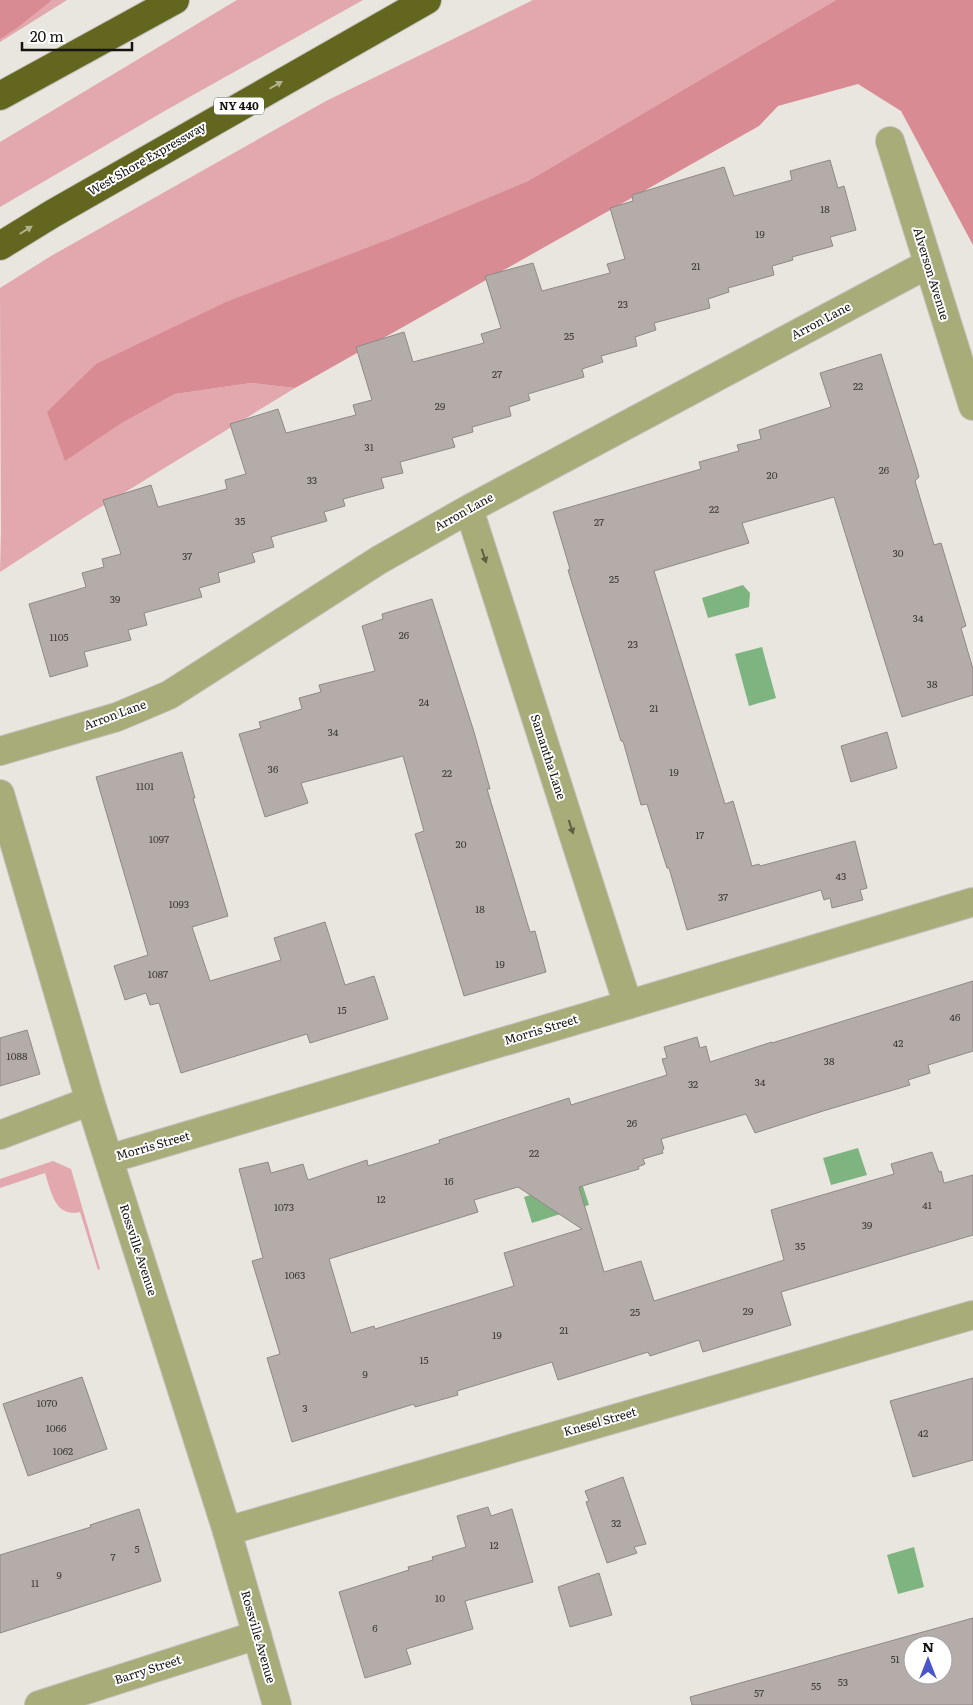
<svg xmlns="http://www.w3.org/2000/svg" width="973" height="1705" viewBox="0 0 973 1705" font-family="Literata,serif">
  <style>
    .green { fill: #e2a8ad }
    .forest { fill: #d98b93 }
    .water { fill: #7eb47f }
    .building { fill: #b3aca9; stroke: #8f8986; fill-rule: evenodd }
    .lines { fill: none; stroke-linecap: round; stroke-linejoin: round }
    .minor-casing { stroke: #c3bfba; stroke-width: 30 }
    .tertiary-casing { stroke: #c3bfba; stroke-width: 30 }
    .motorway-casing { stroke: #c3bfba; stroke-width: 30 }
    .minor { stroke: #a8ac79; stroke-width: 28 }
    .tertiary { stroke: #a8ac79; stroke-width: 28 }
    .motorway { stroke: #62661e; stroke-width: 28 }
    .oneway { fill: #b0b28e }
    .oneway2 { fill: #5e6045 }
    .labels { text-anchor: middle; stroke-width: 4; stroke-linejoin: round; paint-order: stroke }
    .number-label { font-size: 10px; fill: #3c3a37 }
    .shield { fill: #fff; stroke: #5b5a58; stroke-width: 1 }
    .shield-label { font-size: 11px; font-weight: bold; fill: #151411 }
    .street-label { font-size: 12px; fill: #151411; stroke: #fff }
  </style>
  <rect width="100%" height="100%" fill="#e9e5df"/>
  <path class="green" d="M 0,0 L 67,0 L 0,42 Z
    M 237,0 L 363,0 L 168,109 L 0,207 L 0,142 Z
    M 533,0 L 836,0 L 528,181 L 387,240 L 120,424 L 175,394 L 251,383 L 295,388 L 91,513 L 0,572 L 1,533 L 0,288 L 51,256 L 326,101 Z
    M 53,1161 L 71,1169 L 100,1269 L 98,1270 L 80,1212 C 55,1218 51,1191 45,1173 L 0,1188 L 0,1179 Z"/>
  <path class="forest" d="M 0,0 L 52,0 L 17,28 L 0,39 Z
    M 836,0 L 973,0 L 973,245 L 901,111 L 858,84 L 778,106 L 759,126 L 295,388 L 251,383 L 175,394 L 120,424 L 65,461 L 47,412 L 96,364 L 226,302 L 387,240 L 528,181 Z"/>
  <path class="water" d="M 743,585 L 750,593 L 749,607 L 708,618 L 702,598 Z
    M 762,647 L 776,698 L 749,706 L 735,654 Z
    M 858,1148 L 867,1175 L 831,1185 L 823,1158 Z
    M 581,1180 L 589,1205 L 532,1223 L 524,1197 Z
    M 914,1547 L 924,1587 L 898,1594 L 887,1555 Z"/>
  <path class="building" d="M 830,160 L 838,188 L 844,186 L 856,230 L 830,237 L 833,246 L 792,257 L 793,260 L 772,266 L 774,275 L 728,288 L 729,292 L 708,299 L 710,308 L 654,323 L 656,330 L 635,337 L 637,346 L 601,356 L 603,362 L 582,369 L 584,377 L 528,394 L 530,400 L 509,407 L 511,416 L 472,427 L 473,432 L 452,438 L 455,447 L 400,462 L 403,473 L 381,478 L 384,488 L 343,499 L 345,506 L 324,512 L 327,521 L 271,537 L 274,547 L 252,553 L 255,562 L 218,573 L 220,582 L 199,588 L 202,597 L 144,613 L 147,625 L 128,630 L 131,640 L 84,652 L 88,666 L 50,677 L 29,604 L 86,587 L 82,573 L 104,567 L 102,559 L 121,554 L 103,500 L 151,485 L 158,507 L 227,489 L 225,480 L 246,474 L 230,424 L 278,409 L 286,433 L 356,415 L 353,405 L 372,400 L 356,347 L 404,332 L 413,362 L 484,343 L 481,334 L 501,328 L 485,276 L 533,263 L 542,291 L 610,273 L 607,264 L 625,259 L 610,208 L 633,201 L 632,195 L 724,167 L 734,196 L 792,180 L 790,171 Z
    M 881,354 L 917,469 L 919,477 L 915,481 L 934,545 L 941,543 L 966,626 L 961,628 L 973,669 L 973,695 L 902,717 L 834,497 L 742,523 L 749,543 L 654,571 L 725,804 L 733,801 L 752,866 L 759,864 L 760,866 L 855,841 L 867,888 L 860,890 L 863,900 L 832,908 L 830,898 L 824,900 L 821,890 L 687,930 L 669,868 L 667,868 L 647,804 L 641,805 L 623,741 L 621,741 L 568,570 L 570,569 L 553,512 L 701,469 L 699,462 L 739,451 L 737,445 L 761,439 L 759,430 L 831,407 L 820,373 Z
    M 432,599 L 474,732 L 490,789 L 487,789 L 530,932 L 535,931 L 546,972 L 464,996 L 415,834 L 424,831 L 403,756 L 301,783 L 308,803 L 265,817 L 239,734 L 261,728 L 259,722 L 302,709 L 299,698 L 321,692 L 319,685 L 375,671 L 362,626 L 383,619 L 382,614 Z
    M 887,732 L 897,768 L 851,782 L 841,746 Z
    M 182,752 L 195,798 L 193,798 L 228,916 L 192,927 L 210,981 L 281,960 L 274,938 L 325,922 L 345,985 L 374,976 L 388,1019 L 310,1043 L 307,1034 L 181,1073 L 159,1003 L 150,1005 L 146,993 L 125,1000 L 114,966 L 148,955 L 96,777 Z
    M 973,981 L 973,1051 L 928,1065 L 930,1073 L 908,1080 L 910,1085 L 823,1111 L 755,1133 L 746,1114 L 661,1139 L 664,1149 L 662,1150 L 663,1153 L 643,1159 L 645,1164 L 638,1167 L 639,1169 L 579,1187 L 604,1272 L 641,1261 L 654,1301 L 784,1260 L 771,1210 L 894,1174 L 891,1164 L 932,1152 L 939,1172 L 941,1171 L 944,1183 L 973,1175 L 973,1235 L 781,1292 L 791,1325 L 703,1352 L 699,1340 L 650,1356 L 648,1352 L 558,1380 L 552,1362 L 457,1391 L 458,1395 L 415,1407 L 414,1404 L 292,1442 L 267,1358 L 280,1354 L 252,1261 L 263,1258 L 239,1169 L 268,1162 L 271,1173 L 303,1164 L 308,1180 L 367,1160 L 368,1166 L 440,1143 L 439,1140 L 569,1098 L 571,1105 L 667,1075 L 662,1059 L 667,1058 L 664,1047 L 697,1037 L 700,1048 L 706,1046 L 710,1062 L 772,1042 L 772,1043 ZM 518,1187 L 582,1229 L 504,1253 L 514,1286 L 375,1329 L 374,1326 L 351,1333 L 329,1259 L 478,1212 L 474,1200 Z
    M 27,1030 L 40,1074 L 0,1086 L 0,1038 Z
    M 82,1377 L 107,1449 L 28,1476 L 3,1404 Z
    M 973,1378 L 973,1460 L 913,1477 L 890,1401 Z
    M 623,1477 L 646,1544 L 634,1547 L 637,1553 L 607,1563 L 586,1502 L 589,1501 L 585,1491 Z
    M 488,1507 L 491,1516 L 512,1509 L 533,1582 L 465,1601 L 473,1629 L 406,1649 L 411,1664 L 365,1678 L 339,1592 L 409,1570 L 408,1567 L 433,1560 L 432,1557 L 466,1547 L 457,1516 Z
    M 139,1509 L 161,1581 L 0,1633 L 0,1555 L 91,1527 L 90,1525 Z
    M 599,1573 L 612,1615 L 570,1627 L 558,1587 Z
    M 973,1618 L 973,1705 L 692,1705 L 690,1697 ZM 913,1645 L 943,1645 L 943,1675 L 913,1675 Z"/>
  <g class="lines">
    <g class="minor-casing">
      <path id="minor" d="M 890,141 L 973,406
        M 469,509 L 628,1005
        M 0,751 L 117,717 L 169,695 L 379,560 L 469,509 L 928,264
        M 0,1135 L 90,1101
        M 109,1159 L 973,902
        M 227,1531 L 973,1315
        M 39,1705 L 257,1635"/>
    </g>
    <g class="tertiary-casing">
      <path id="tertiary" d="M 0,794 L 90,1101 L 227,1531 L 277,1705"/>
    </g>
    <g class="motorway-casing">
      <path id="motorway" d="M 0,96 L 175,0
        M 0,246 L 52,214 L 427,0"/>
    </g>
    <use href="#minor" class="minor"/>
    <use href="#tertiary" class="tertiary"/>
    <use href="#motorway" class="motorway"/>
  </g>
  <defs><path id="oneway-solid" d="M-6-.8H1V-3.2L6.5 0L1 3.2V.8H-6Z" transform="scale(1.25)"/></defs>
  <g class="oneway">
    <use href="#oneway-solid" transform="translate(276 85) rotate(-30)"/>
    <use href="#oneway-solid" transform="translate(26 230) rotate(-32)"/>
  </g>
  <g class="oneway2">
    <use href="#oneway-solid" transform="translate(484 556) rotate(72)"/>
    <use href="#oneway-solid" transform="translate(571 827) rotate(72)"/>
  </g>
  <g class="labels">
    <g class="number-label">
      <text x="825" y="213">18</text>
      <text x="760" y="238">19</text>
      <text x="696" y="270">21</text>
      <text x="623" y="308">23</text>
      <text x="569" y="340">25</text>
      <text x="497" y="378">27</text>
      <text x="858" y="390">22</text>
      <text x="440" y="410">29</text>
      <text x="369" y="451">31</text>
      <text x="884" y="474">26</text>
      <text x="772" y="479">20</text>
      <text x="312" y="484">33</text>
      <text x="714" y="513">22</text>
      <text x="240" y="525">35</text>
      <text x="599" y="526">27</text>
      <text x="898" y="557">30</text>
      <text x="187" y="560">37</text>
      <text x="614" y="583">25</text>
      <text x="115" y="603">39</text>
      <text x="918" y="622">34</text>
      <text x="404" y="639">26</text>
      <text x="59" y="641">1105</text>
      <text x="633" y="648">23</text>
      <text x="932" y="688">38</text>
      <text x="424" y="706">24</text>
      <text x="654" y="712">21</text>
      <text x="333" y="736">34</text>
      <text x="273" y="773">36</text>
      <text x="674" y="776">19</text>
      <text x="447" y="777">22</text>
      <text x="145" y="790">1101</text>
      <text x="700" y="839">17</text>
      <text x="159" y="843">1097</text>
      <text x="461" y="848">20</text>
      <text x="841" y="880">43</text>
      <text x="723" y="901">37</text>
      <text x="179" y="908">1093</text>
      <text x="480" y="913">18</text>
      <text x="500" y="968">19</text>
      <text x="158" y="978">1087</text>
      <text x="342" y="1014">15</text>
      <text x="955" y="1021">46</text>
      <text x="898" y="1047">42</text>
      <text x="17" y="1060">1088</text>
      <text x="829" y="1065">38</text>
      <text x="760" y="1086">34</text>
      <text x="693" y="1088">32</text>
      <text x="632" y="1127">26</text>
      <text x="534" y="1157">22</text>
      <text x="449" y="1185">16</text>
      <text x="381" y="1203">12</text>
      <text x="927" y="1209">41</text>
      <text x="284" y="1211">1073</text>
      <text x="867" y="1229">39</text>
      <text x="800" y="1250">35</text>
      <text x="295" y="1279">1063</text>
      <text x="748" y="1315">29</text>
      <text x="635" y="1316">25</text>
      <text x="564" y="1334">21</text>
      <text x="497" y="1339">19</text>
      <text x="424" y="1364">15</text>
      <text x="365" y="1378">9</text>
      <text x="47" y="1407">1070</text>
      <text x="305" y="1412">3</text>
      <text x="56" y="1432">1066</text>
      <text x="923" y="1437">42</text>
      <text x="63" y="1455">1062</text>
      <text x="616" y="1527">32</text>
      <text x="494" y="1549">12</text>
      <text x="137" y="1553">5</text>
      <text x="113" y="1561">7</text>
      <text x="59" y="1579">9</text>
      <text x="35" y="1587">11</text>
      <text x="440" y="1602">10</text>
      <text x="375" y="1632">6</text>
      <text x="895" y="1663">51</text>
      <text x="843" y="1686">53</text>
      <text x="816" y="1690">55</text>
      <text x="759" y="1697">57</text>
    </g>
    <rect class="shield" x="214" y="97.5" width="50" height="17" rx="4"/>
    <g class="shield-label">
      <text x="239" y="110">NY 440</text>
    </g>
    <g class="street-label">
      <text transform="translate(147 159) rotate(-30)" y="4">West Shore Expressway</text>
      <text transform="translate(931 274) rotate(73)" y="4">Alverson Avenue</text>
      <text transform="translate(821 321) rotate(-28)" y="4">Arron Lane</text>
      <text transform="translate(464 512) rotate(-29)" y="4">Arron Lane</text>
      <text transform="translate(115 715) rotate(-20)" y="4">Arron Lane</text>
      <text transform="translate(548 757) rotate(72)" y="4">Samantha Lane</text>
      <text transform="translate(541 1030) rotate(-17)" y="4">Morris Street</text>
      <text transform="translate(153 1146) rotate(-16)" y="4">Morris Street</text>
      <text transform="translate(138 1250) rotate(72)" y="4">Rossville Avenue</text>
      <text transform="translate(600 1422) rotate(-16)" y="4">Knesel Street</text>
      <text transform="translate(258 1637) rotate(74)" y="4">Rossville Avenue</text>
      <text transform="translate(148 1670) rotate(-18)" y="4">Barry Street</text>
    </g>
  </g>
  <g transform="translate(928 1660)"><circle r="24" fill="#ffffff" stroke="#a1a1a0"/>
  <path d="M0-4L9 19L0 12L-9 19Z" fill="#4b55cb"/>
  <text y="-8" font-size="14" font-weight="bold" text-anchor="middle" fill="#151411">N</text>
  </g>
  <path d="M22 42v8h110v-8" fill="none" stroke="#151411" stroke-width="2.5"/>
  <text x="30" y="42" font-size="15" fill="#151411" stroke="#ffffff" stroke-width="4" paint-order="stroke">20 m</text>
</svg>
